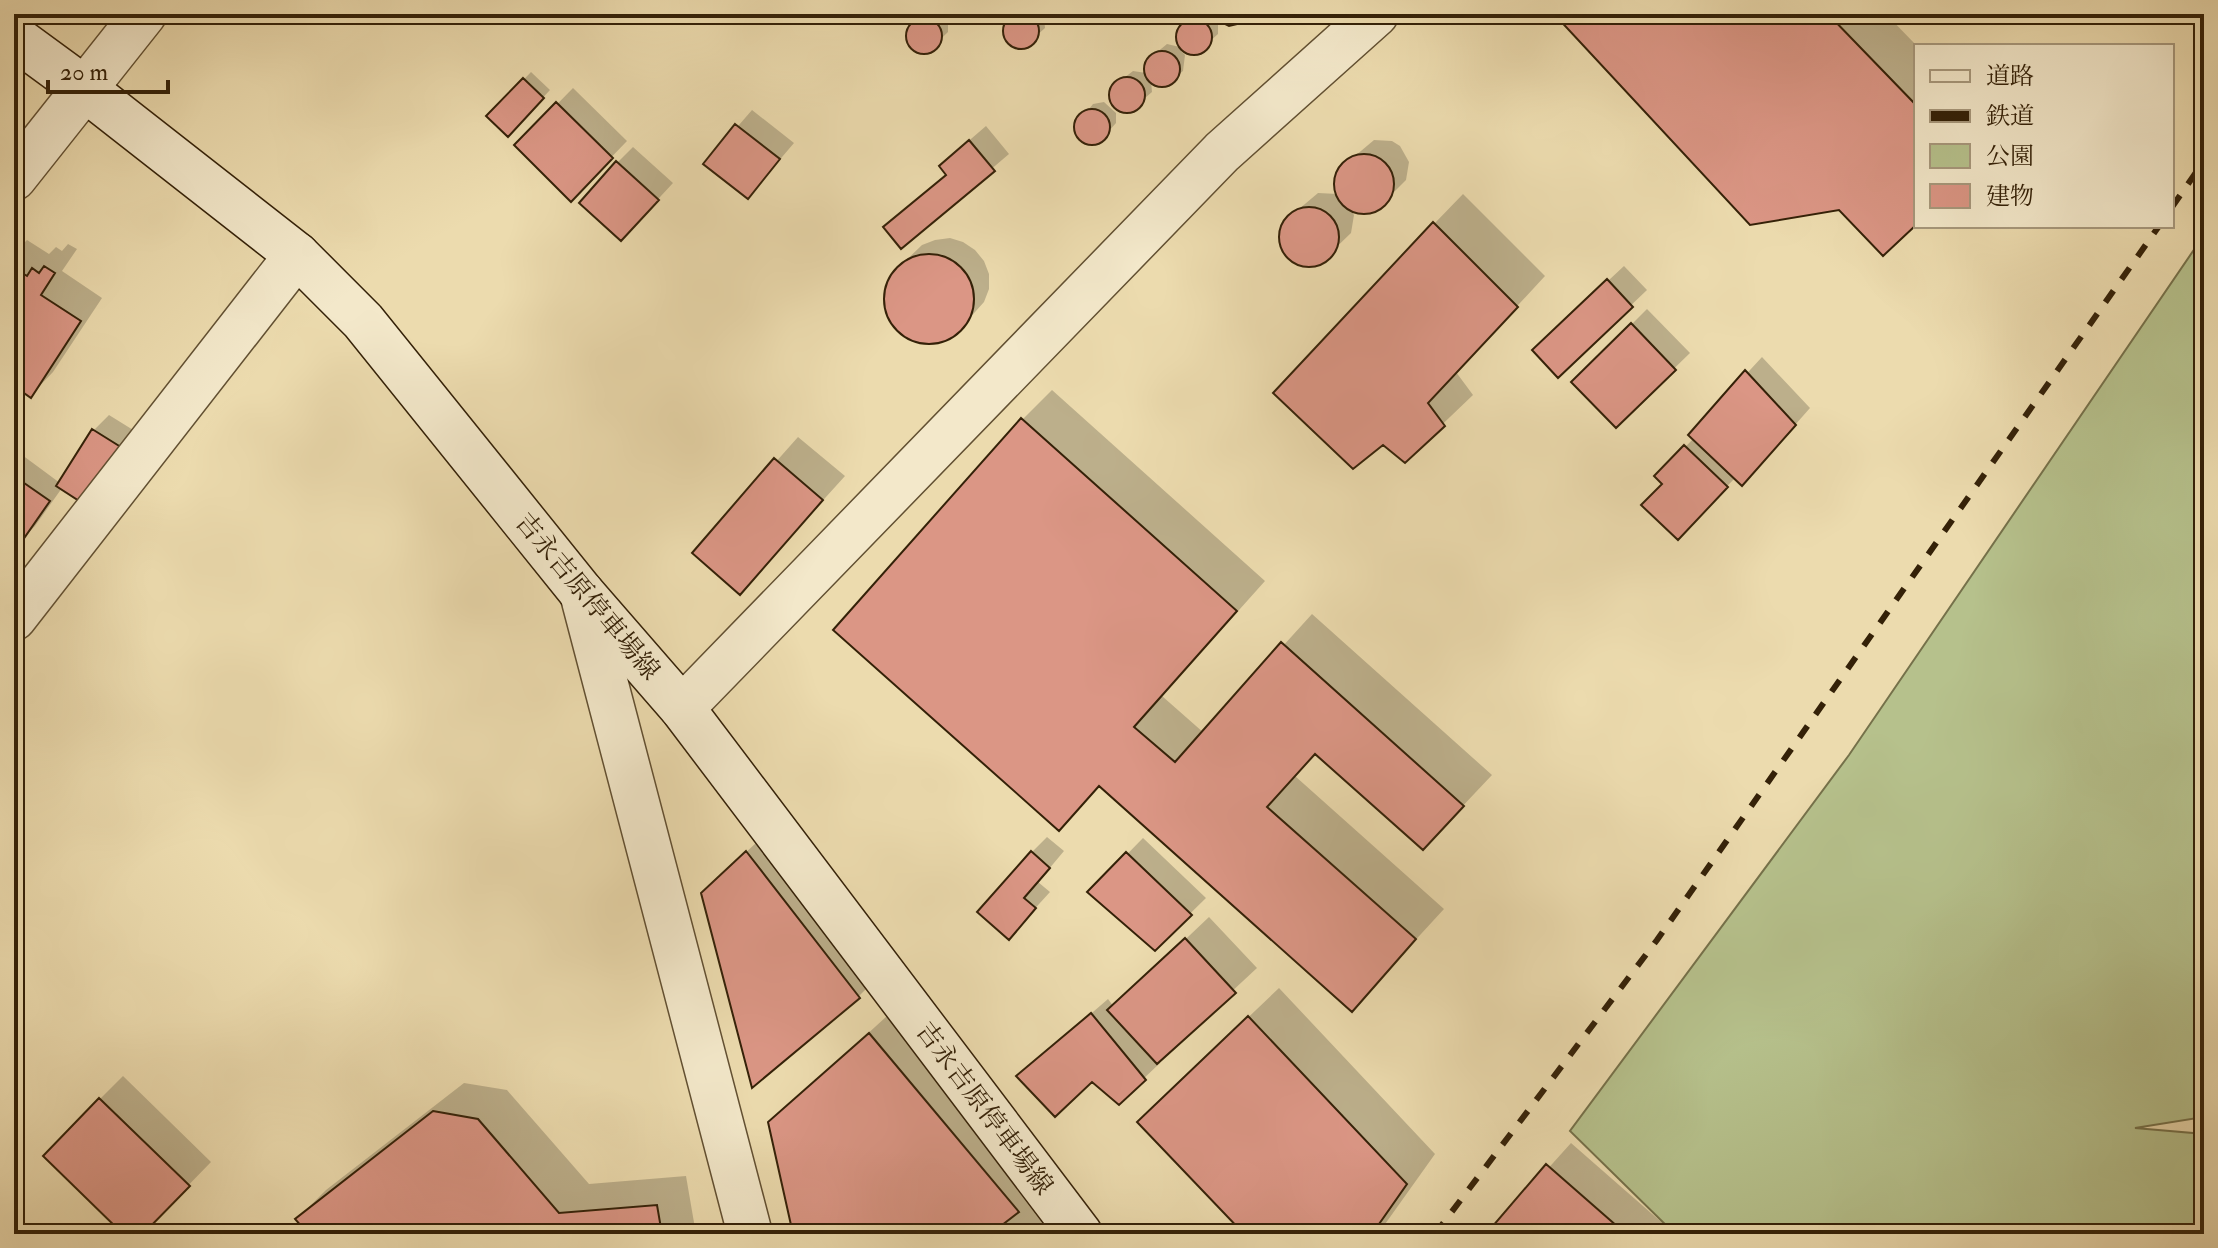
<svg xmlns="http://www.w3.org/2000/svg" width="2218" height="1248" viewBox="0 0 2218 1248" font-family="'IM FELL Double Pica','Noto Serif JP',serif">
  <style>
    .green { fill: #b6c18c; stroke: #75714a; stroke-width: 2 }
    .shadow { fill: #0003 }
    .building { fill: #db9685; stroke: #342108; stroke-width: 2 }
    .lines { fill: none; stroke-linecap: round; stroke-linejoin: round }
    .minor-casing { stroke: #625032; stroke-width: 47 }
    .secondary-casing { stroke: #342108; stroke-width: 47 }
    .minor { stroke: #f3e8ca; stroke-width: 44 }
    .secondary { stroke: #f3e8ca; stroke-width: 44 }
    .rail { stroke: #342108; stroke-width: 6; stroke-dasharray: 14 14; stroke-linecap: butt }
    .labels { text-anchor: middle; stroke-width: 7; stroke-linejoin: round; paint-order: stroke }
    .street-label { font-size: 26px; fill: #342108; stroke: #f3e8ca }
  </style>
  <rect width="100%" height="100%" fill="#ecdbae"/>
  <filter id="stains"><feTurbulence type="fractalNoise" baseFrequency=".0025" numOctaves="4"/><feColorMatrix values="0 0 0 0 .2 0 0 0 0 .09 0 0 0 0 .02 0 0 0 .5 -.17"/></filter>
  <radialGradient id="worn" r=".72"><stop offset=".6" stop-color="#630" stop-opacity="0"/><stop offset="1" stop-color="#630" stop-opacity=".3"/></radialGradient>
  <path class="green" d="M 2204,235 L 2204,1117 L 2135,1128 L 2204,1134 L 2204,1234 L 1675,1234 L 1570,1131 L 1849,755 Z"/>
  <path class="shadow" d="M 925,14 L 941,14 L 948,22 L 948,32 L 927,52 L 917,50 L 909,39 L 912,25 Z
    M 1015,14 L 1042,14 L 1044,17 L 1045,28 L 1024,47 L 1010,43 L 1005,34 L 1008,20 Z
    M 1199,14 L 1211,15 L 1218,23 L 1218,34 L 1197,53 L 1181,51 L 1185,55 L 1183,71 L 1165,85 L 1151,81 L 1152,92 L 1130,111 L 1116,107 L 1112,99 L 1115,85 L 1133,71 L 1146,73 L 1150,58 L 1167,44 L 1184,48 L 1178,41 L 1182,27 Z
    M 1557,14 L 1886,14 L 1917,46 L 1916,222 L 1839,208 Z
    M 531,72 L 550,90 L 508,135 L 489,116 Z
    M 573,88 L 627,141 L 571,199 L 517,145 Z
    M 1104,102 L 1116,113 L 1116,123 L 1101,140 L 1090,143 L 1078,135 L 1076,125 L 1093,104 Z
    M 752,110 L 794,143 L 748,197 L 706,163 Z
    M 986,126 L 1009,154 L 901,246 L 886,228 L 948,174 L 957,151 Z
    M 1374,140 L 1392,141 L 1400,146 L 1409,162 L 1406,180 L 1376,210 L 1358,211 L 1348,205 L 1354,215 L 1351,233 L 1321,262 L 1302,264 L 1294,261 L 1283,247 L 1282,228 L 1286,220 L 1318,193 L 1338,194 L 1337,175 L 1342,167 Z
    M 633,147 L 673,183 L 636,223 L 617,163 Z
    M 1463,194 L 1545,276 L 1456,372 L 1473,395 L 1405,460 L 1383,442 L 1434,224 Z
    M 950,238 L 963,242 L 975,250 L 984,261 L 989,274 L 989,289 L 984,302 L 959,330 L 947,338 L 933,342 L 919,342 L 906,336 L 894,326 L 888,313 L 885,299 L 888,284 L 895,271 L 922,245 L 935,240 Z
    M 27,240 L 49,254 L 56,247 L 62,251 L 68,244 L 77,249 L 62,271 L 102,298 L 53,372 L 31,395 L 22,390 L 16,396 L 14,253 Z
    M 1624,266 L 1647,290 L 1558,375 L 1550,335 Z
    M 1647,309 L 1690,353 L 1616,425 L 1574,382 Z
    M 1762,357 L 1810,408 L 1757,468 L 1735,478 L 1678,537 L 1664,484 L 1657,476 L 1694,438 L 1690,435 Z
    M 1052,390 L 1265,581 L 1162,696 L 1204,733 L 1312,614 L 1492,775 L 1423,848 L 1316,752 L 1295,776 L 1444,909 L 1352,1009 L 1100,785 L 1059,828 L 1022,420 Z
    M 109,415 L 138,433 L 102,488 L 62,488 L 35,526 L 20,541 L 14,539 L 14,449 L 60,483 L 94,430 Z
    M 798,437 L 845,476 L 740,592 L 695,553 Z
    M 770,830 L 881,974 L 858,997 L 727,870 Z
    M 1047,837 L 1064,851 L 1038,882 L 1050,892 L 1009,937 L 1032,852 Z
    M 1143,838 L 1206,898 L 1155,948 L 1090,892 Z
    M 1209,917 L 1257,968 L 1158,1060 L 1160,1063 L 1119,1102 L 1092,1079 L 1019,1076 L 1108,999 L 1114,1007 Z
    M 1279,988 L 1435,1154 L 1378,1234 L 1247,1234 L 1169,1093 Z
    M 899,1005 L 1047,1182 L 1027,1201 L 1052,1234 L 795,1234 L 770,1123 Z
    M 123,1076 L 211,1162 L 141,1234 L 126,1234 L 100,1099 Z
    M 464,1083 L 507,1090 L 589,1184 L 686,1176 L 696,1234 L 311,1234 L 297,1219 L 326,1190 Z
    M 1571,1143 L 1675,1234 L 1489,1234 Z"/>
  <path class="building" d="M1003 31a18 18 0 1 1 36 0a18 18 0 1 1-36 0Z
    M 1215,14 L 1249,14 L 1241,23 L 1229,26 L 1219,21 Z
    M 1554,14 L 1828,14 L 1916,105 L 1916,225 L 1883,256 L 1839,210 L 1750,225 Z
    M906 36a18 18 0 1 1 36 0a18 18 0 1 1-36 0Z
    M1176 37a18 18 0 1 1 36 0a18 18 0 1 1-36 0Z
    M1144 69a18 18 0 1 1 36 0a18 18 0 1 1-36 0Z
    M1109 95a18 18 0 1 1 36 0a18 18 0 1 1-36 0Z
    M 523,78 L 544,98 L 508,137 L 486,116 Z
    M 556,102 L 613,158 L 571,202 L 514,145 Z
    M1074 127a18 18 0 1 1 36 0a18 18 0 1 1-36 0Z
    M 735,124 L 780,159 L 748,199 L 703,164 Z
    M 969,140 L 995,171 L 901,249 L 883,227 L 946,175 L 939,166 Z
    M1334 184a30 30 0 1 1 60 0a30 30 0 1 1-60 0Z
    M 616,161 L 659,200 L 621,241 L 579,203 Z
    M1279 237a30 30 0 1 1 60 0a30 30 0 1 1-60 0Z
    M 1433,222 L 1518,307 L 1428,403 L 1445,426 L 1405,463 L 1383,445 L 1353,469 L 1273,393 Z
    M884 299a45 45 0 1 1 90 0a45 45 0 1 1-90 0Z
    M 44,266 L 55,273 L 41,295 L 81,321 L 31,398 L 21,391 L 16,399 L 14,398 L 14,268 L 27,276 L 32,268 L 39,273 Z
    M 1607,279 L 1633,307 L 1558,378 L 1532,350 Z
    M 1631,323 L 1676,370 L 1616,428 L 1571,382 Z
    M 1745,370 L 1796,425 L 1742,486 L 1688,435 Z
    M 1021,418 L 1237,611 L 1134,727 L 1175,762 L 1281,642 L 1464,806 L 1423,850 L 1315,754 L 1267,807 L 1416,939 L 1352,1012 L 1099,786 L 1059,831 L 833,630 Z
    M 92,429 L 124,449 L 87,506 L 56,486 Z
    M 1684,445 L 1728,487 L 1678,540 L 1641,505 L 1662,484 L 1654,476 Z
    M 774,458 L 823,500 L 740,595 L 692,553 Z
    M 14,476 L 50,501 L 20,544 L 14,540 Z
    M 746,851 L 860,998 L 752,1088 L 701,893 Z
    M 1031,851 L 1050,868 L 1024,898 L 1036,908 L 1009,940 L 977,912 Z
    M 1126,852 L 1192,915 L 1155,951 L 1087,892 Z
    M 1185,938 L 1236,993 L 1157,1064 L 1107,1010 Z
    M 1091,1013 L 1146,1080 L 1119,1105 L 1092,1082 L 1055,1117 L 1016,1076 Z
    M 1248,1016 L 1407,1184 L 1372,1234 L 1244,1234 L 1137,1122 Z
    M 869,1033 L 1019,1212 L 997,1229 L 1001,1234 L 793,1234 L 768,1122 Z
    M 99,1098 L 190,1186 L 143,1234 L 123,1234 L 43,1156 Z
    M 433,1111 L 478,1119 L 559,1213 L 657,1205 L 662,1234 L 308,1234 L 295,1219 Z
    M 1546,1164 L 1626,1234 L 1486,1234 Z"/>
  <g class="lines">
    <g class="minor-casing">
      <path id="minor" d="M 14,178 L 144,14
        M 582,593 L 750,1234
        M 14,618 L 297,255
        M 682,708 L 1222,152 L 1376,14"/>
    </g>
    <g class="secondary-casing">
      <path id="secondary" d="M 14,37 L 85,89 L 297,255 L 363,321 L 582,593 L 682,708 L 1080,1234"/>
    </g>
    <use href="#minor" class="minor"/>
    <use href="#secondary" class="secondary"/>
    <path class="rail" d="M 2172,207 L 2204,161
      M 1435,1234 L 1657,940 L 2159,226"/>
  </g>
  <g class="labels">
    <g class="street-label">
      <text transform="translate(588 596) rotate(50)" y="9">吉永吉原停車場線</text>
      <text transform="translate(985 1108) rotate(53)" y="9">吉永吉原停車場線</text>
    </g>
  </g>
  <rect width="2218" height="1248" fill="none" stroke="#ecdbae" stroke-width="48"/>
  <rect x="16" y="16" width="2186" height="1216" fill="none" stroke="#342108" stroke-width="4"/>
  <rect x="24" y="24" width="2170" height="1200" fill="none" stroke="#342108" stroke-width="2"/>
  <rect x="1914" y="44" width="260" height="184" fill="#f3e8ca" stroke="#a7987c" stroke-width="2"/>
  <rect x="1930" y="70" width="40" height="12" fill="#f3e8ca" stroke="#a7987c" stroke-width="2"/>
  <text x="1986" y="84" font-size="24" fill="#342108">道路</text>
  <rect x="1930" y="110" width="40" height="12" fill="#342108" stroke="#a7987c" stroke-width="2"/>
  <text x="1986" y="124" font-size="24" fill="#342108">鉄道</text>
  <rect x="1930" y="144" width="40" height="24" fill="#b6c18c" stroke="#a7987c" stroke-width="2"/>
  <text x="1986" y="164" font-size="24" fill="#342108">公園</text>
  <rect x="1930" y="184" width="40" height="24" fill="#db9685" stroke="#a7987c" stroke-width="2"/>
  <text x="1986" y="204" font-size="24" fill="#342108">建物</text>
  <path d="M48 80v12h120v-12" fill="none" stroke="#342108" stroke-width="4"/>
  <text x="60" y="80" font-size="24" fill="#342108" stroke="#f3e8ca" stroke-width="6" paint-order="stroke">20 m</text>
  <rect width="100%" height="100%" filter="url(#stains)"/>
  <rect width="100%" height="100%" fill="url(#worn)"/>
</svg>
